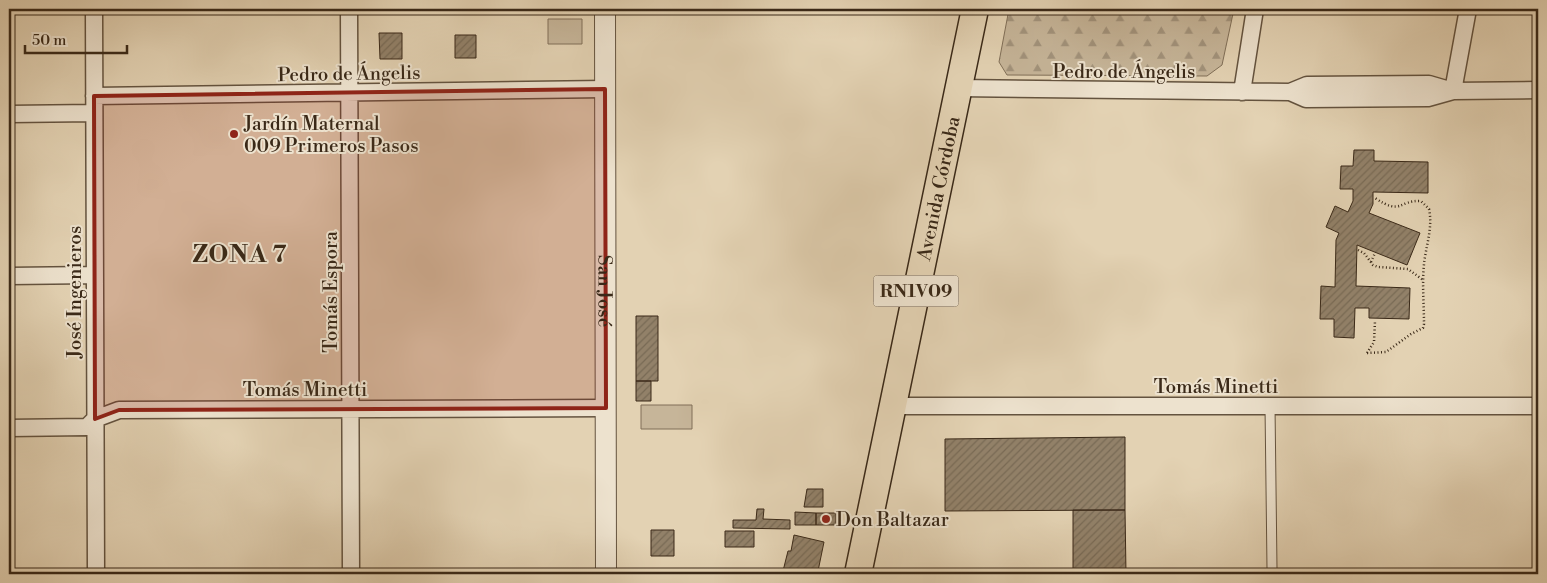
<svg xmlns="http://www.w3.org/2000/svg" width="1547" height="583" viewBox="0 0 1547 583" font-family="'Libre Bodoni',serif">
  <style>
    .green { fill: #c6b599; stroke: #806f58 }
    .forest { fill: url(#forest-firs); stroke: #806f58 }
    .building { fill: url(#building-hatch); stroke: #3a2918 }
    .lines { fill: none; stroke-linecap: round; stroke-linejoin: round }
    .service-casing { stroke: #64533f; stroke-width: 11 }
    .minor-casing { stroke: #64533f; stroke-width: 19 }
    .tertiary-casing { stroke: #64533f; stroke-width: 22 }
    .primary-casing { stroke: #3a2918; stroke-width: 29 }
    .path { stroke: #3a2918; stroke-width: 2.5; stroke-dasharray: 1 2.5; stroke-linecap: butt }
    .service { stroke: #ede2ce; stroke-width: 9 }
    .minor { stroke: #ede2ce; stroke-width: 16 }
    .tertiary { stroke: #ede2ce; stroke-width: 20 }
    .primary { stroke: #e3d2b3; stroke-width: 26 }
    .marked { fill: #8f2418; fill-opacity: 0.2; stroke: #8f2418; stroke-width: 4; stroke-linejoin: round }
    .poi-dot { fill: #8f2418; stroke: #ede2ce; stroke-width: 2 }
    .labels { text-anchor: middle; stroke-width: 4; stroke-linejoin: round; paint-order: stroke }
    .shield { fill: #ede2ce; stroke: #70604f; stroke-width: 1 }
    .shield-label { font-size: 18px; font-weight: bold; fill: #3a2918 }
    .street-label { font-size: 19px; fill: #3a2918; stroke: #ede2ce }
    .poi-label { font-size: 19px; fill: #3a2918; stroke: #ede2ce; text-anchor: start }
    .district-label { font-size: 24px; font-weight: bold; letter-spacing: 1px; fill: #3a2918; stroke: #ede2ce }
  </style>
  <defs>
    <pattern id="forest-firs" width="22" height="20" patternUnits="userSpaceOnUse" patternTransform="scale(1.25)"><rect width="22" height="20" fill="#c6b599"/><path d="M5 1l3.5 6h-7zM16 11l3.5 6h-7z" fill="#a2937c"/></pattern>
    <pattern id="building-hatch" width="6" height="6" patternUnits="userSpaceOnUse" patternTransform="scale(1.25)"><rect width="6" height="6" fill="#928169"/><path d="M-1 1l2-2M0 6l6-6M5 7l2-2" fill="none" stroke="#786a55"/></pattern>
  </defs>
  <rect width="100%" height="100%" fill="#e3d2b3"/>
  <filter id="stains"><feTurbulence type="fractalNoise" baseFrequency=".004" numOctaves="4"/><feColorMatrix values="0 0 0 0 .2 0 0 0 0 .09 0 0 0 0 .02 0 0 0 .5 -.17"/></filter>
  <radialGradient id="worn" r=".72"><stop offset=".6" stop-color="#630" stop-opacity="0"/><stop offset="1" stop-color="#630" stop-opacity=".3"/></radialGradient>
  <path class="green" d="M 548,19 L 582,19 L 582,44 L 548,44 Z
    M 641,405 L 692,405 L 692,429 L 641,429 Z"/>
  <path class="forest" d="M 1009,9 L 1234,9 L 1222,65 L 1207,76 L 1007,75 L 999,62 Z"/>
  <path class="building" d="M 481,9 L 515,9 L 514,13 L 481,11 Z
    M 379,33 L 402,33 L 402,59 L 380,59 Z
    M 455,35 L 476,35 L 476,58 L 455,58 Z
    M 1354,150 L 1374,150 L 1374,161 L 1428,162 L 1428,193 L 1373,192 L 1373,204 L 1369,213 L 1420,233 L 1407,265 L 1357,245 L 1356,286 L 1410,288 L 1409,319 L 1369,318 L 1369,308 L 1355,308 L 1354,338 L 1334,337 L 1334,319 L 1320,319 L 1321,286 L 1335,287 L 1336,240 L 1339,233 L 1326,227 L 1335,206 L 1348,212 L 1353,201 L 1353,189 L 1340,189 L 1341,166 L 1353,166 Z
    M 636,316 L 658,316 L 658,381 L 636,381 Z
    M 636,381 L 651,381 L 651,401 L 636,401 Z
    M 1125,437 L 1125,510 L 945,511 L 945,439 Z
    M 807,489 L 823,489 L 823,507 L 804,507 Z
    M 757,509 L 764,509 L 763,519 L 790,520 L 790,529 L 733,528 L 733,520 L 756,520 Z
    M 1073,510 L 1125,510 L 1126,574 L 1073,574 Z
    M 795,512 L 816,513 L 816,525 L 795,525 Z
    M 816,513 L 836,513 L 836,525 L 816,525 Z
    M 651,530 L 674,530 L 674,556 L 651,556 Z
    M 725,531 L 754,531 L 754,547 L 725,547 Z
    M 794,535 L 824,542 L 818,571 L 783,571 L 788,551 L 791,551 Z
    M 783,571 L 818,571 L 818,574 L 783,574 Z"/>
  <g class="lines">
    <g class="service-casing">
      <path id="service" d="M 1270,406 L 1272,568"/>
    </g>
    <g class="minor-casing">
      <path id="minor" d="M 94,9 L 96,574
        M 349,9 L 351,574
        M 958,88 L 1290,92 L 1306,99 L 1428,98 L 1453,91 L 1538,90
        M 1453,91 L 1468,9
        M 1242,92 L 1255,9
        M 1290,92 L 1307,85 L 1429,84 L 1453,91
        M 94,96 L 605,89
        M 9,114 L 94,113
        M 9,276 L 94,275
        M 893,406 L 1538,406
        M 9,428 L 87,427 L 95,419 L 119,410 L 606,408"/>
    </g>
    <g class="tertiary-casing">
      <g id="tertiary">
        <path id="s1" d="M 605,9 L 606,574"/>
      </g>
    </g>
    <g class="primary-casing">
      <g id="primary">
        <path id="s2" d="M 858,574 L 975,9"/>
      </g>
    </g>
    <path class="path" d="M 1358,250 L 1364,253 L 1373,265 L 1378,267 L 1408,269 L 1423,280
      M 1371,262 L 1375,253
      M 1367,353 L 1386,352 L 1411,334 L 1423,328 L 1424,324 C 1424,304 1422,284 1424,264 C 1426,246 1433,227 1429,209 L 1421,201 C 1398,200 1402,216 1375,198
      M 1367,353 L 1374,342 L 1375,321"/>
    <use href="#service" class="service"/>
    <use href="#minor" class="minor"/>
    <use href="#tertiary" class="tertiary"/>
    <use href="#primary" class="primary"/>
  </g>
  <path class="marked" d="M 605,89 L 606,408 L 119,410 L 95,419 L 94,96 Z"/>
  <g class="poi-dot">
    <circle cx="234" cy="134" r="5"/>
    <circle cx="826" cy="519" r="5"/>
  </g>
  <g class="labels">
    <rect class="shield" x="873.5" y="275.5" width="85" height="31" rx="4"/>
    <g class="shield-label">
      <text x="916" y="297">RN1V09</text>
    </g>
    <g class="street-label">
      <text x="1124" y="78">Pedro de Ángelis</text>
      <text transform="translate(349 73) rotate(-1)" y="7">Pedro de Ángelis</text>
      <text dy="7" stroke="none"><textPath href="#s2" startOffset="394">Avenida Córdoba</textPath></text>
      <text transform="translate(74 292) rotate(-90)" y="7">José Ingenieros</text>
      <text transform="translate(330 292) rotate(-90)" y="7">Tomás Espora</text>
      <text dy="7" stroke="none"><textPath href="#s1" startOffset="282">San José</textPath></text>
      <text x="1216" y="393">Tomás Minetti</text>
      <text x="305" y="396">Tomás Minetti</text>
    </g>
    <g class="poi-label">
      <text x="244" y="130">Jardín Maternal<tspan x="244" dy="22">009 Primeros Pasos</tspan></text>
      <text x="836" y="526">Don Baltazar</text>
    </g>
    <g class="district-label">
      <text x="240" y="262">ZONA 7</text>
    </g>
  </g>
  <rect width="1547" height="583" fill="none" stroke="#e3d2b3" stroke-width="30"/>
  <rect x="10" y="10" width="1527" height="563" fill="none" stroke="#3a2918" stroke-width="2.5"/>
  <rect x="15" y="15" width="1517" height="553" fill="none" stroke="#3a2918"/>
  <path d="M25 45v8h102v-8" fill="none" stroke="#3a2918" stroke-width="2.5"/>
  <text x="32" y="45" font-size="15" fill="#3a2918" stroke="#ede2ce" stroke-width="4" paint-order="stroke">50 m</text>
  <rect width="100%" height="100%" filter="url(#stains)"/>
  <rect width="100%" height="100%" fill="url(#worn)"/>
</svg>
